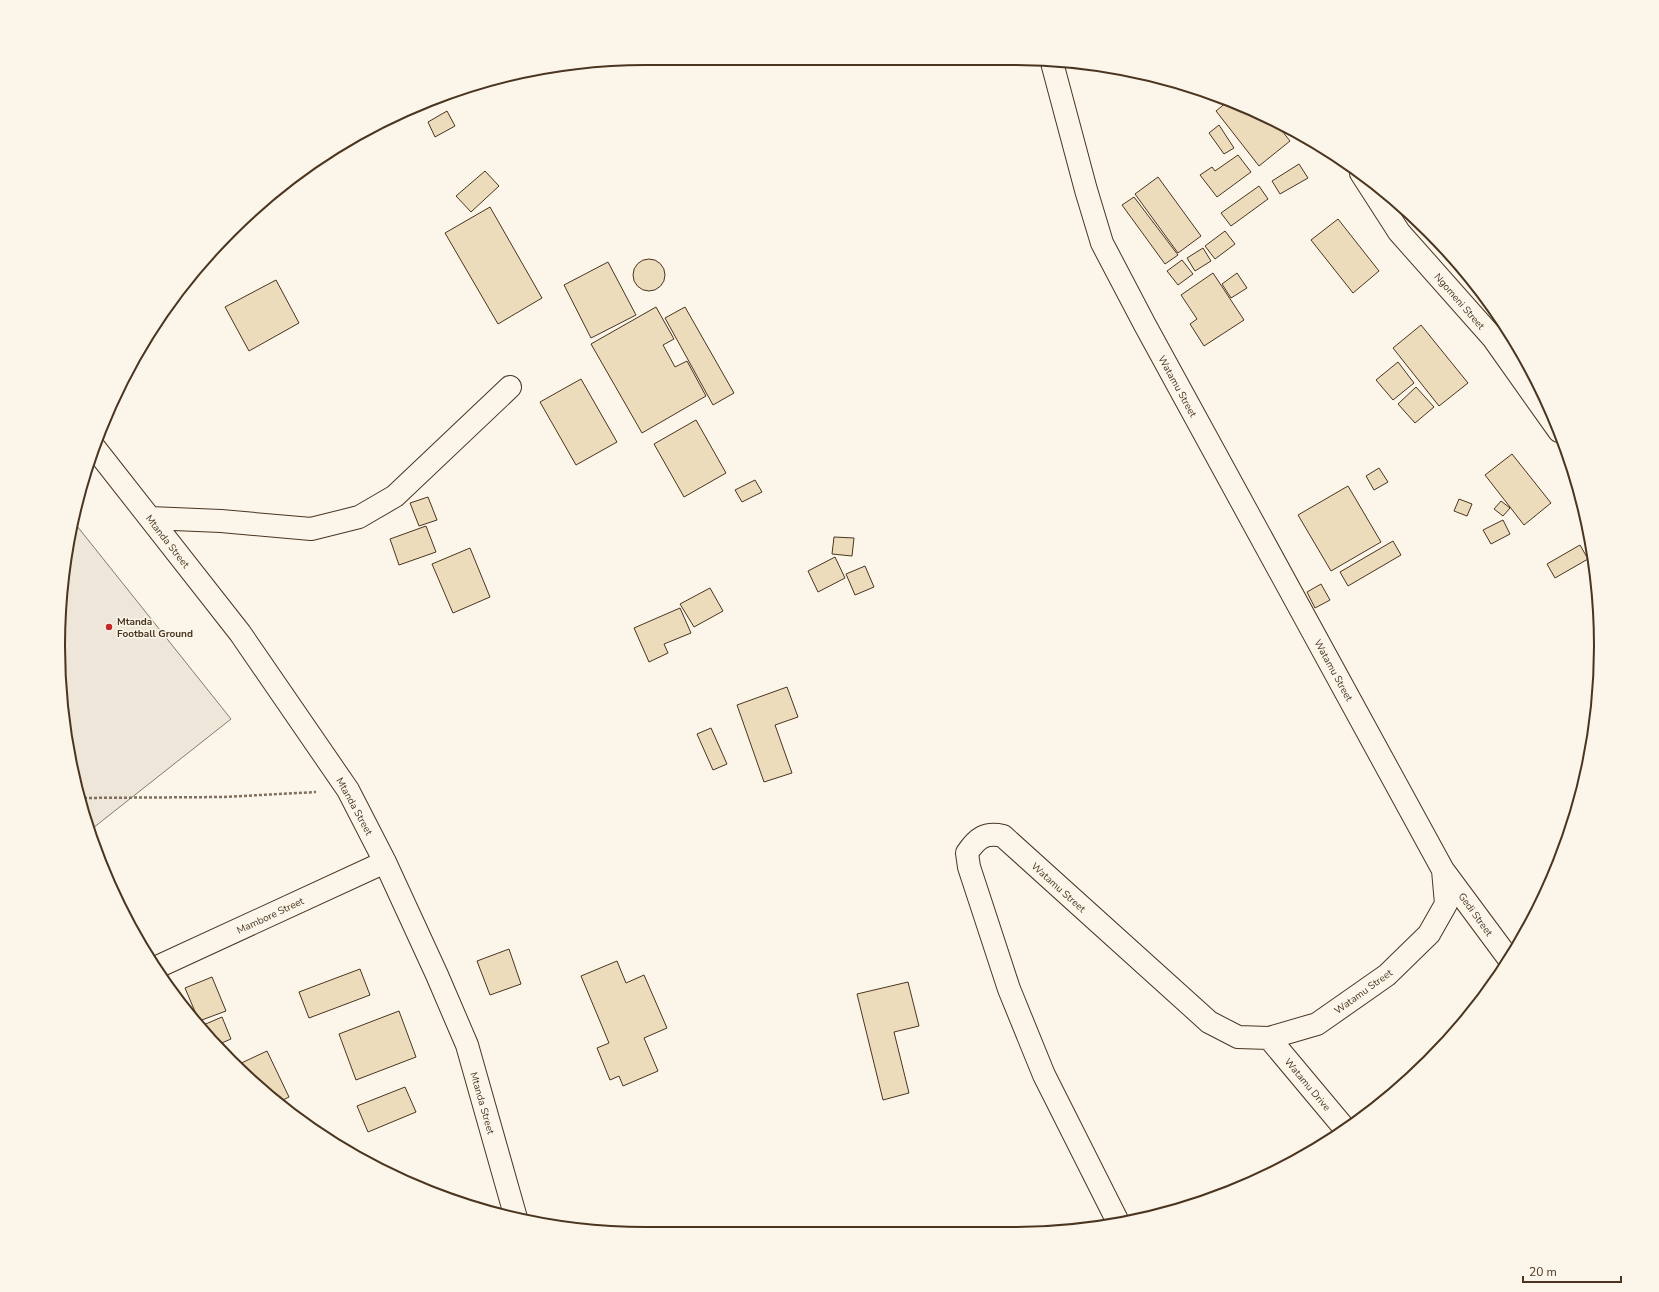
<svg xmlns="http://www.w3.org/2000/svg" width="1659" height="1292" viewBox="0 0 1659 1292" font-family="'Nunito Sans',sans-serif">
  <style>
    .green { fill: #ede6d9; stroke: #887966 }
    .building { fill: #ecdcbc; stroke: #4a3520 }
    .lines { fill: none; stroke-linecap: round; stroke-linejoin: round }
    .minor-casing { stroke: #4a3520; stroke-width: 24 }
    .path { stroke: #7f6f5c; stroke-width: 2.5; stroke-dasharray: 3 2; stroke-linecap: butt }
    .minor { stroke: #fbf6e9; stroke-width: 22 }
    .poi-dot { fill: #c62828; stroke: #fbf6e9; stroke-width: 1.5 }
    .labels { text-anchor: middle; stroke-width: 3; stroke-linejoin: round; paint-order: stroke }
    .street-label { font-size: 10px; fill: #4a3520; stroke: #fbf6e9 }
    .poi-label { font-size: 10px; font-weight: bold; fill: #4a3520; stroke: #fbf6e9; text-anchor: start }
    .rim { fill: none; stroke: #4a3520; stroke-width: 2 }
  </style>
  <rect width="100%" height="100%" fill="#fbf6e9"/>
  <path class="green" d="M 73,521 L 231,719 L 88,832 L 69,760 L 59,684 L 63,569 Z"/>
  <path class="building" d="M 1228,101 L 1275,122 L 1290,141 L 1259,166 L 1216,111 Z
    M 447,111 L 455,126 L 435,137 L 428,122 Z
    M 1219,125 L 1234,148 L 1224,154 L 1209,133 Z
    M 1238,155 L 1251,172 L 1217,197 L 1200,175 L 1212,167 L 1215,171 Z
    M 1299,164 L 1308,178 L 1280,194 L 1272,181 Z
    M 485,171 L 499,186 L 471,212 L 456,196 Z
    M 1158,177 L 1201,236 L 1178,253 L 1135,194 Z
    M 1259,186 L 1268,199 L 1231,226 L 1221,213 Z
    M 1134,197 L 1178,255 L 1165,264 L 1122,205 Z
    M 490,207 L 542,298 L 498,324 L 445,233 Z
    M 1338,219 L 1379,271 L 1353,293 L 1311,240 Z
    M 1225,231 L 1235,244 L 1215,259 L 1205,246 Z
    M 1203,248 L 1211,261 L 1195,271 L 1187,258 Z
    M633 275a16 16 0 1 1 32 0a16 16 0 1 1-32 0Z
    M 1182,260 L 1193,274 L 1178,285 L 1167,271 Z
    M 608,262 L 636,315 L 591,338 L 564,285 Z
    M 1213,273 L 1244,320 L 1204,346 L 1190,324 L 1197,319 L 1181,295 Z
    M 1237,273 L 1247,288 L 1231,298 L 1222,284 Z
    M 276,280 L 299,323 L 249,351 L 225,307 Z
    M 656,307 L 674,339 L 663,345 L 675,367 L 687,361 L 706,396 L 642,433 L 591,344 Z
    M 685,307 L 734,393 L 713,405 L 665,318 Z
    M 1421,325 L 1468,383 L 1439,406 L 1393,348 Z
    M 1398,362 L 1414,383 L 1393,400 L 1376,380 Z
    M 581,379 L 617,442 L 576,465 L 540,402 Z
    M 1416,387 L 1434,407 L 1415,423 L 1398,404 Z
    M 696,420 L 726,473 L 684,497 L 654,444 Z
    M 1512,454 L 1551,503 L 1524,525 L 1485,475 Z
    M 1379,468 L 1388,482 L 1374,490 L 1366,476 Z
    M 755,480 L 762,492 L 742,502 L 735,490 Z
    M 1348,486 L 1381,542 L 1331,571 L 1298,515 Z
    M 428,497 L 437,520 L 419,526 L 410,503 Z
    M 1459,499 L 1472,504 L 1467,516 L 1454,511 Z
    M 1501,501 L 1510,508 L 1503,516 L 1494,509 Z
    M 1503,520 L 1510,534 L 1491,544 L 1483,530 Z
    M 426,526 L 436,552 L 399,565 L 390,539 Z
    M 834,537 L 854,538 L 852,556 L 832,554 Z
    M 1393,541 L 1401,555 L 1348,586 L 1340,572 Z
    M 1580,545 L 1588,559 L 1555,578 L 1547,564 Z
    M 470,548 L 490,597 L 453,613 L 432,564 Z
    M 835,557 L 845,578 L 818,592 L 808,571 Z
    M 865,566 L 874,587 L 855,595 L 846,574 Z
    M 1321,584 L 1330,600 L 1315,608 L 1307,592 Z
    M 710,588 L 723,611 L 694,627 L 680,604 Z
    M 680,608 L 691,633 L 664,644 L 668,653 L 649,662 L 634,628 Z
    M 787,687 L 798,717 L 775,725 L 792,773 L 764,782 L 737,705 Z
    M 711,728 L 727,764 L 713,770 L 697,734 Z
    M 509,949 L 521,984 L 490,995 L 477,961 Z
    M 617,961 L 626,983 L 644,975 L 667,1028 L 644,1038 L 658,1071 L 623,1086 L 619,1076 L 610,1080 L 597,1048 L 609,1043 L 581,976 Z
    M 360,969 L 370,995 L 309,1018 L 299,992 Z
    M 212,977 L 226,1011 L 199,1021 L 185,988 Z
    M 908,982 L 919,1026 L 894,1032 L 909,1093 L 883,1100 L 857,994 Z
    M 399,1011 L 416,1057 L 356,1080 L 339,1034 Z
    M 222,1017 L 231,1039 L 217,1045 L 201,1026 Z
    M 267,1051 L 289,1097 L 279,1102 L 235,1066 Z
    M 405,1087 L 416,1112 L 368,1132 L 357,1106 Z"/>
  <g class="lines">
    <g class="minor-casing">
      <path id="minor" d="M 1051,59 L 1086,190 L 1102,243 L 1145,325 L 1443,870 L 1446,904 L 1429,934 L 1387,975 L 1317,1024 L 1269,1038 L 1238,1037 L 1209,1022 L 1003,836 C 985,832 977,838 967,853 L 969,867 L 1009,989 L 1044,1075 L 1118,1222
        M 1361,173 L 1399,232 L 1493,338 L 1559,431
        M 94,447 L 240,633 L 348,790 L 385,862 L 437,975 L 467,1045 L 516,1218
        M 150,518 L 221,521 L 311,529 L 359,517 L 395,496 L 510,387
        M 1443,870 L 1509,959
        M 155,968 L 385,862
        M 1269,1038 L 1346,1130"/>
    </g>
    <path class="path" d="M 79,798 L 224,797 L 316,792"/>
    <use href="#minor" class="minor"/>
  </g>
  <circle class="poi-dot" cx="109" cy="627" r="4"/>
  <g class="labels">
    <g class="street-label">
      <text transform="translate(1460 301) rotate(49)" y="4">Ngomeni Street</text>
      <text transform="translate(1178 386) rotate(61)" y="4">Watamu Street</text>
      <text transform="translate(168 541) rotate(52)" y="4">Mtanda Street</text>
      <text transform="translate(1334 670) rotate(61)" y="4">Watamu Street</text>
      <text transform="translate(355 806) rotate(61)" y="4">Mtanda Street</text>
      <text transform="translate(1059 887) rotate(42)" y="4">Watamu Street</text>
      <text transform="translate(1476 914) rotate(54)" y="4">Gedi Street</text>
      <text transform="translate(270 915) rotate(-25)" y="4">Mambore Street</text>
      <text transform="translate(1363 991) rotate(-36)" y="4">Watamu Street</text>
      <text transform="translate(1308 1084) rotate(50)" y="4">Watamu Drive</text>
      <text transform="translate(483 1103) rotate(74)" y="4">Mtanda Street</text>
    </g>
    <g class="poi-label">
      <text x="117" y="625">Mtanda<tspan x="117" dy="12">Football Ground</tspan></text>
    </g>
  </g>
  <path d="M0 0H1659V1292H0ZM646 65H1013A581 581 0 0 1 1594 646V646A581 581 0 0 1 1013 1227H646A581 581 0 0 1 65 646V646A581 581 0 0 1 646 65Z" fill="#fbf6e9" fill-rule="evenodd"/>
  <path class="rim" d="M646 65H1013A581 581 0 0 1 1594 646V646A581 581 0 0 1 1013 1227H646A581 581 0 0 1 65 646V646A581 581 0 0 1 646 65Z"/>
  <path d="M1523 1276v6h98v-6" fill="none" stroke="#4a3520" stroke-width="2"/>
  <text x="1529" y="1276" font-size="12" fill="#4a3520" stroke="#fbf6e9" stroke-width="3" paint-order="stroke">20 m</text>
</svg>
